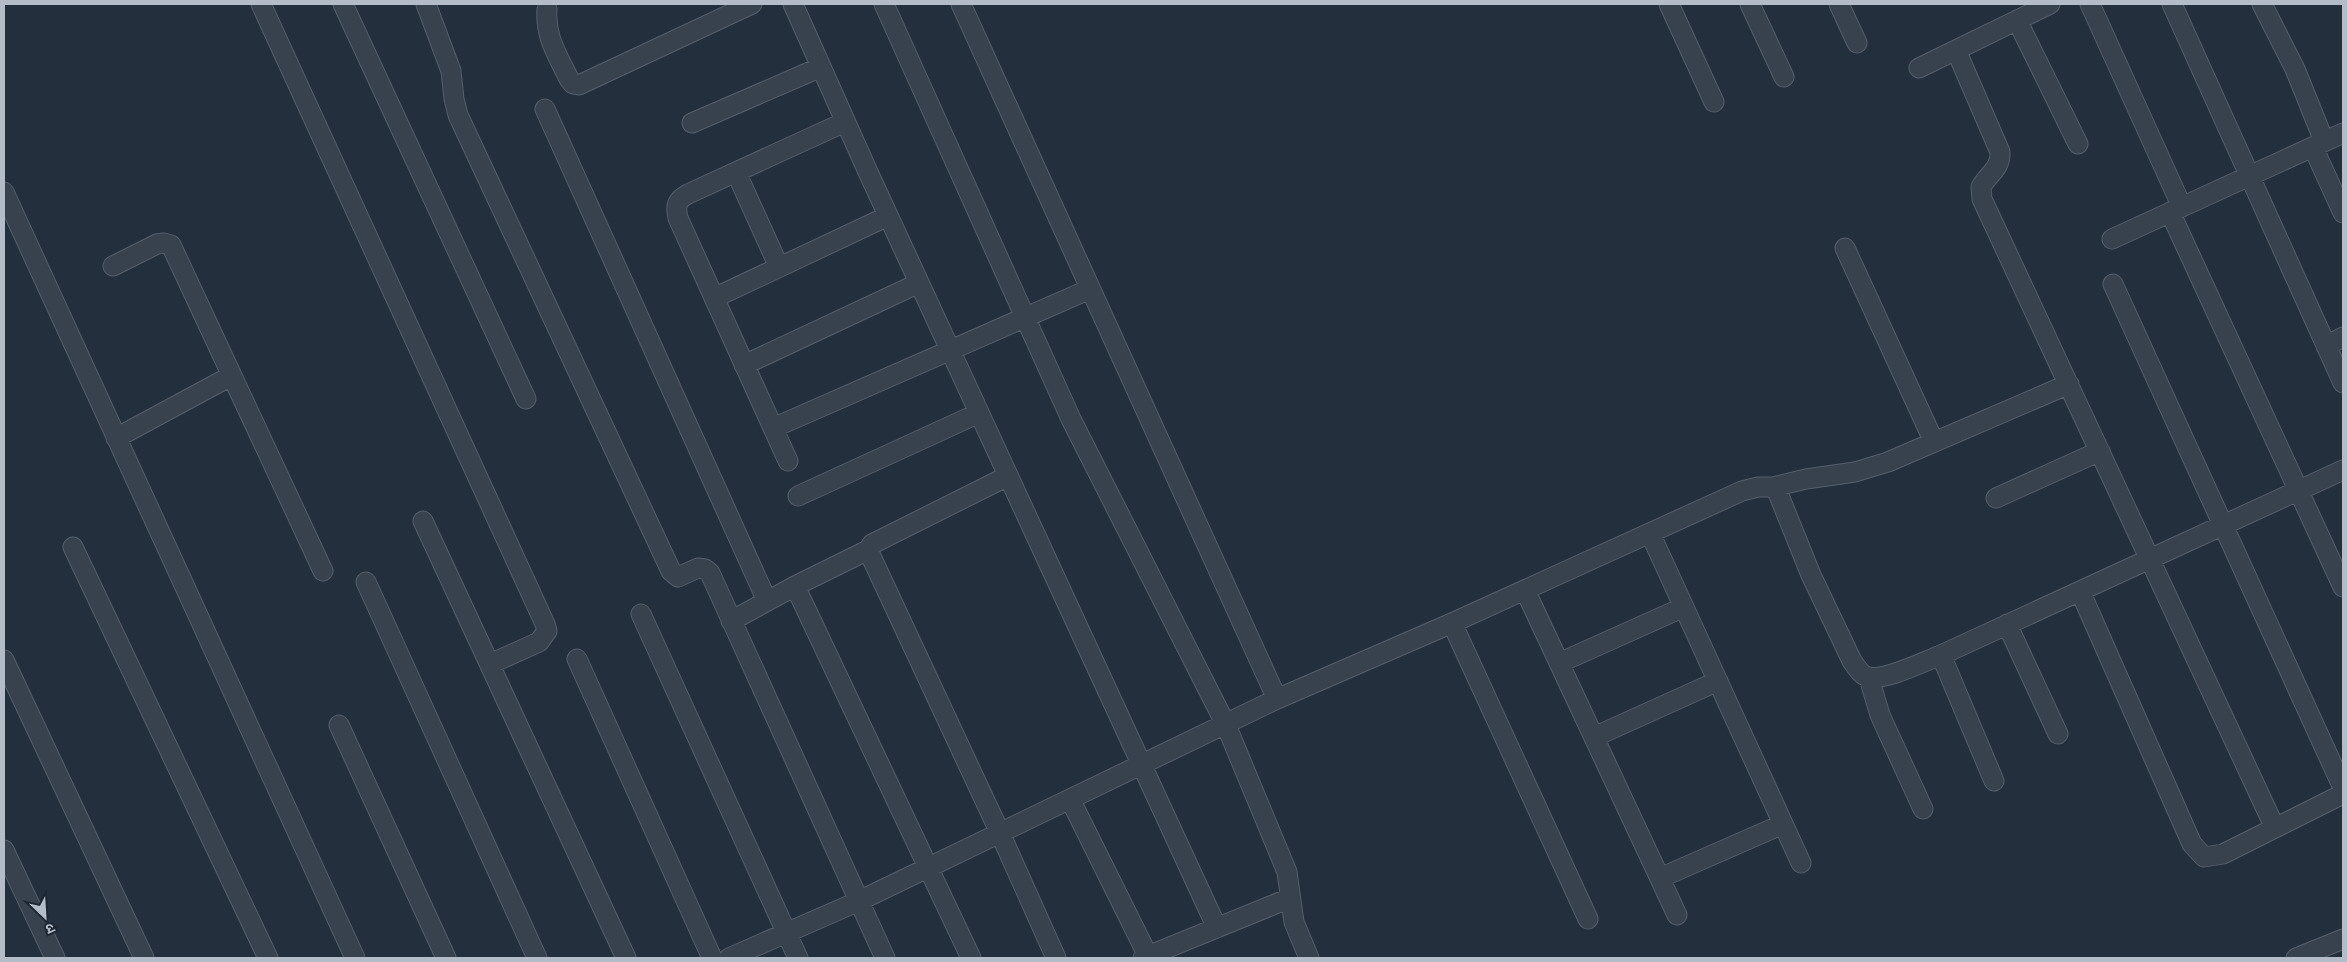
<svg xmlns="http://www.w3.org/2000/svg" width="2347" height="962" viewBox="0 0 2347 962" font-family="'Public Sans','Noto Sans Devanagari',sans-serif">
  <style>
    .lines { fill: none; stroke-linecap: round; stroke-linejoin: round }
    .minor-casing { stroke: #565f6c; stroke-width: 21 }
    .minor { stroke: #38414e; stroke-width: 19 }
  </style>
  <rect width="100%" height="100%" fill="#242f3e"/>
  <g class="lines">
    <g class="minor-casing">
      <path id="minor" d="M 261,4 L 545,624 L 547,631 L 539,642 L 490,664
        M 343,4 L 526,399
        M 426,4 L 451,71 L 454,99 L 458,115 L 671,571 L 678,577 L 698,568 L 705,569 L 710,573 L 885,958
        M 793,4 L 868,172 L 1217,928
        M 884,4 L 1071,419 L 1226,725 L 1287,872 L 1294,922 L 1309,958
        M 961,4 L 1277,699
        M 1669,4 L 1714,102
        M 1750,4 L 1784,77
        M 1839,4 L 1857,43
        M 2090,4 L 2182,207
        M 2172,4 L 2343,383
        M 2262,4 L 2295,69 L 2324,141
        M 547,9 C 545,37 557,54 569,79 L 573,84 L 579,85 L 752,4
        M 2017,20 L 2078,144
        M 1956,50 L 2000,152 C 2001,169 1988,174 1981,187 L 1982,199 L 2275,828
        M 1919,68 L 2050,4
        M 545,109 L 767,601
        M 692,123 L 821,67
        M 2313,147 L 2343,213
        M 736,172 L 779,267
        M 4,192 L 355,958
        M 2170,212 L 2343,587
        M 2112,239 L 2343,133
        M 1845,248 L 1934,442
        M 113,266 L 157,244 L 164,243 L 171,245 L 323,571
        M 2113,284 L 2343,788
        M 714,298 L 888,216
        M 2326,346 L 2343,337
        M 744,365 L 919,283
        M 773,428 L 1090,289
        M 116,438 L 231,376
        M 788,461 L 678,218 C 675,205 677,200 688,194 L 845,122
        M 1008,476 L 872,544 L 868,550 L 1000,833 L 1056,958
        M 1773,487 L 1806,479 L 1855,472 L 1888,462 L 2069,384
        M 798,496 L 979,413
        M 1996,498 L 2100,451
        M 423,521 L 626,958
        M 1650,533 L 1801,863
        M 73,547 L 268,958
        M 366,582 L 537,958
        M 795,586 L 971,958
        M 1525,590 L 1677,915
        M 2080,591 L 2192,844 L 2204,857 L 2223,854 L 2343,794
        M 641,614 L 798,958
        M 731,621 L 795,586 L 868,550
        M 1452,623 L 1588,919
        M 2007,624 L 2058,734
        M 1941,655 L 1994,781
        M 577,659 L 712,958
        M 4,660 L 144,958
        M 1559,663 L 1684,607
        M 1869,678 L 1880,715 L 1923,809
        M 339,725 L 446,958
        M 1594,737 L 1718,681
        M 1070,799 L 1149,958
        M 4,850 L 55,958
        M 1660,878 L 1783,824
        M 729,958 L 859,901 L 1277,699 L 1452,623 L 1742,491 L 1758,487 L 1773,487 L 1778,493 L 1811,575 L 1852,661 C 1856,666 1861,676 1869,677 C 1885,681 1925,661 1941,655 L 2343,470
        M 1143,958 L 1290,898
        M 2296,958 L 2343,939"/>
    </g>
    <use href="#minor" class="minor"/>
  </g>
  <rect width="2347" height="962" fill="none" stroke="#b4bcc9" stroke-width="10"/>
  <g transform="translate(45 917) rotate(155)" stroke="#1d2633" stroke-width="4" paint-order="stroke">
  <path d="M0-4L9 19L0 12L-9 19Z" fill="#b4bcc9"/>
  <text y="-8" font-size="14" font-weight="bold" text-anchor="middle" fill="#b4bcc9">उ</text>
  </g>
</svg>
